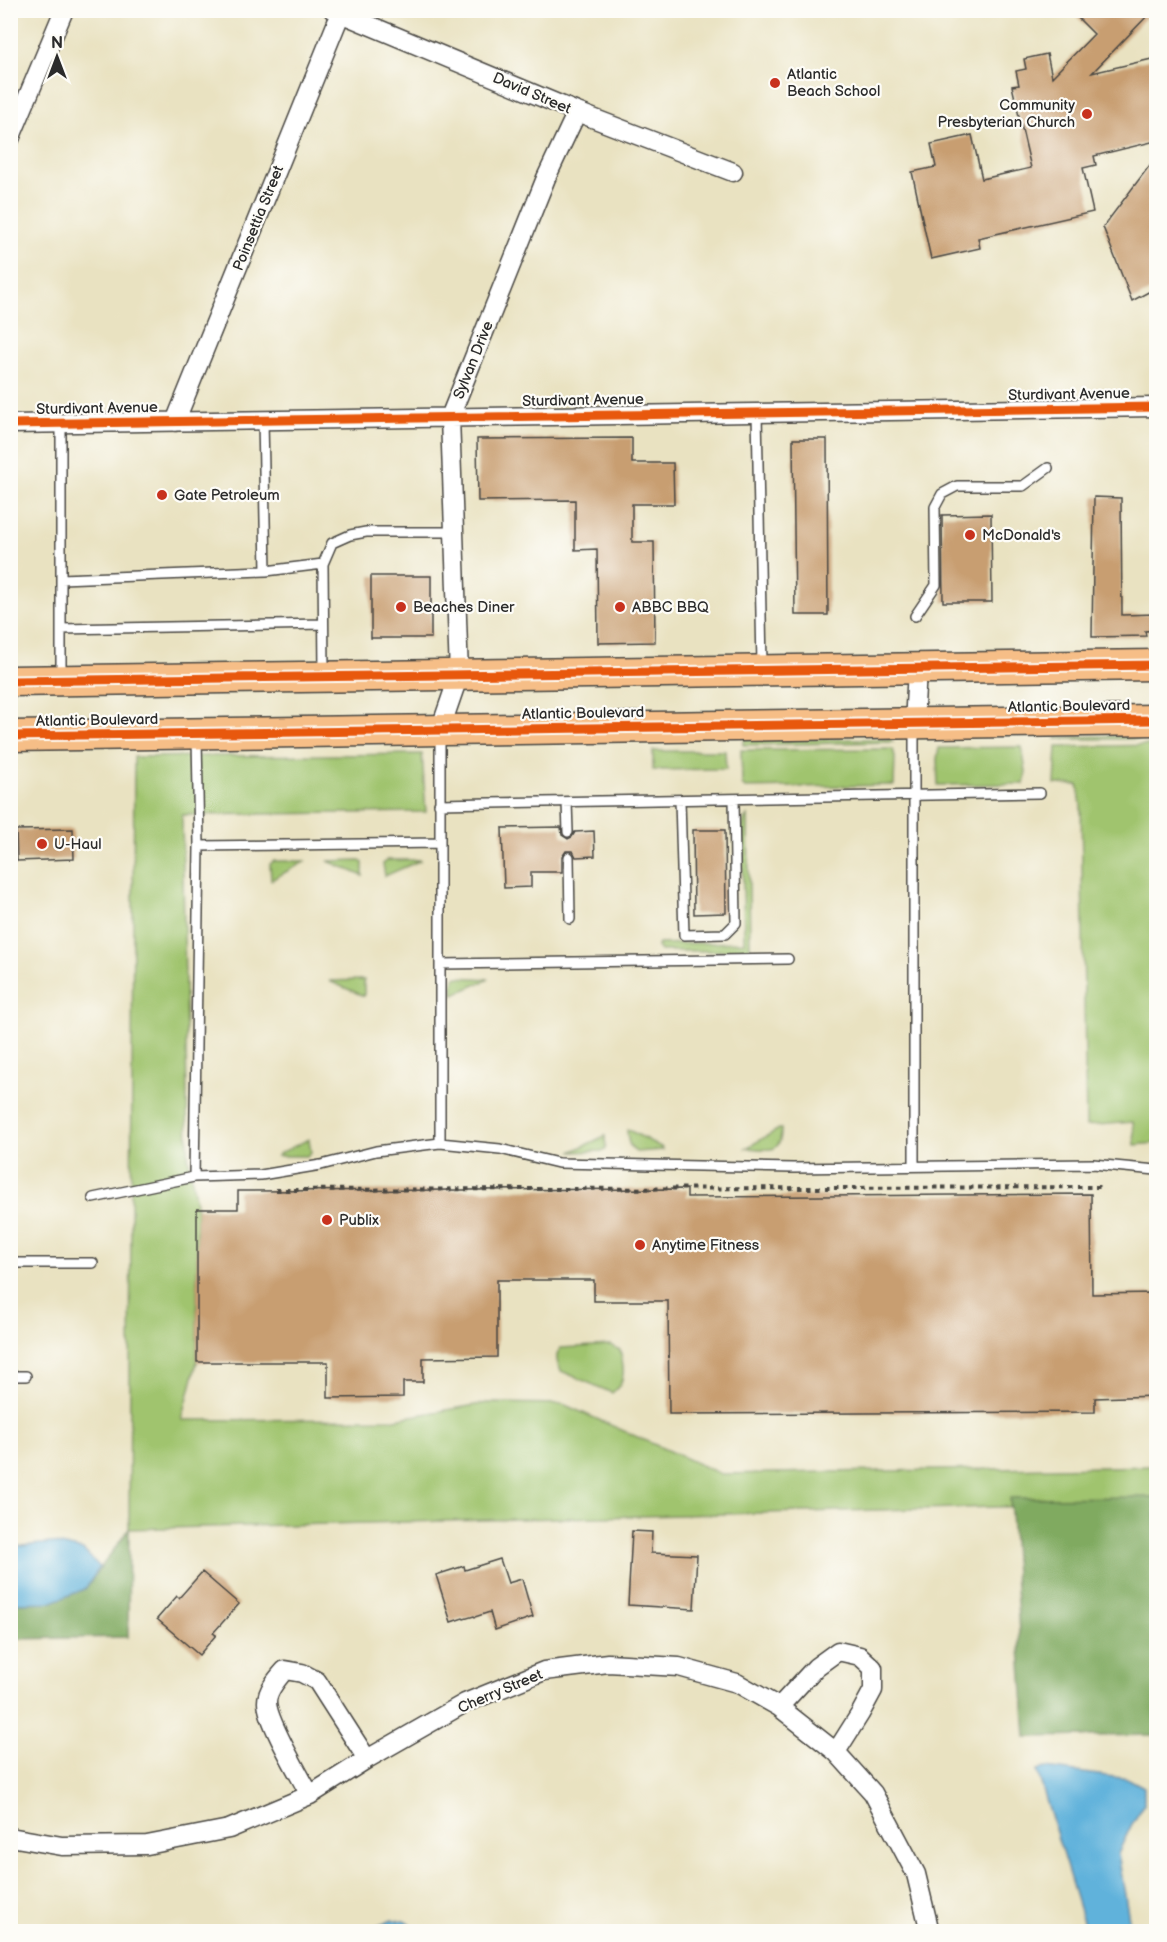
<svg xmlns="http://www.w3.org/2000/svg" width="1167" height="1942" viewBox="0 0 1167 1942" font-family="'Balsamiq Sans',sans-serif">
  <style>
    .green { fill: #a0c46e; stroke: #66784c; stroke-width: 1.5 }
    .forest { fill: #80aa61; stroke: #566a46; stroke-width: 1.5 }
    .water { fill: #60b2db; stroke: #466e83; stroke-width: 1.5 }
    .building { fill: #c89e71 }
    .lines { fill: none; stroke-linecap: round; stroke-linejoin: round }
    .service-casing { stroke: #484642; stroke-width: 12 }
    .minor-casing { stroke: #484642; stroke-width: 21 }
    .trunk-casing { stroke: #484642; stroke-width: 33 }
    .path { stroke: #484642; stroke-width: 4; stroke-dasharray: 4.5 4.5; stroke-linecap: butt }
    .service { stroke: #fff; stroke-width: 9 }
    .minor { stroke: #fff; stroke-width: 18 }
    .trunk { stroke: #f6be87; stroke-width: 30 }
    .cycleway-casing { stroke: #fdfcf7; stroke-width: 13 }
    .cycleway { stroke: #e8590c; stroke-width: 9 }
    .poi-dot { fill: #c8321e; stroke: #fdfcf7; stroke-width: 2 }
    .labels { text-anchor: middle; stroke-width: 4.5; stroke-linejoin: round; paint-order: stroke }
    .poi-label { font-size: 15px; fill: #2b2b2b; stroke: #fdfcf7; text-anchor: start }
    .street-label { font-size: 15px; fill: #2b2b2b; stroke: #fdfcf7 }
  </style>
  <rect width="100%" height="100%" fill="#fdfcf7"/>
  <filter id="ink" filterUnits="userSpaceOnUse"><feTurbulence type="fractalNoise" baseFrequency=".0167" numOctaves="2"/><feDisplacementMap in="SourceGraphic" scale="12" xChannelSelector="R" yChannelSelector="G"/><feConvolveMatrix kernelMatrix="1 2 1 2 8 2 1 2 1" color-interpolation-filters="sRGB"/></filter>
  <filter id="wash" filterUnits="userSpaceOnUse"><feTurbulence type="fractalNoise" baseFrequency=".008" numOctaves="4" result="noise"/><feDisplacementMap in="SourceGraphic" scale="24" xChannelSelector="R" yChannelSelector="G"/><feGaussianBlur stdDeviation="1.35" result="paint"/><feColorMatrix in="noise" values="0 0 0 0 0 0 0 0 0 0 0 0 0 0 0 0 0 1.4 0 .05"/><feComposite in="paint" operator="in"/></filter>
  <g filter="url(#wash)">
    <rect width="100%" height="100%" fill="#e9e2c1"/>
    <path class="green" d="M 1156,735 L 1156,739 L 1056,739 L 1057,737 Z
      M 745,739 L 890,739 L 893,742 L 743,745 Z
      M 1156,745 L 1156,767 L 1152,768 L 1156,807 L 1156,1143 L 1135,1145 L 1133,1122 L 1086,1126 L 1081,805 L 1078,785 L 1055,784 L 1057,747 Z
      M 1022,747 L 1026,772 L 1024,784 L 938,785 L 937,759 L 939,748 Z
      M 893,749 L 895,757 L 894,785 L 745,788 L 742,785 L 741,750 Z
      M 653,751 L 725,751 L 726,769 L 653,770 Z
      M 422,754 L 426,812 L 182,815 L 188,1157 L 197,1209 L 197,1362 L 182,1420 L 395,1419 L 487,1403 L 563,1404 L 721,1474 L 1156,1466 L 1156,1503 L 129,1529 L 134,757 Z
      M 748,816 L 750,948 L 738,951 L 660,951 L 657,947 L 659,944 L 744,942 L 742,828 L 744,820 Z
      M 360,860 L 363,863 L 363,876 L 328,861 Z
      M 387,860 L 421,860 L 385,876 L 383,864 Z
      M 274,861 L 306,861 L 271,880 L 270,864 Z
      M 456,977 L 489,979 L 455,994 L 453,994 L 453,982 Z
      M 364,980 L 364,996 L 329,981 Z
      M 779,1129 L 781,1129 C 782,1156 767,1149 746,1148 Z
      M 627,1130 L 629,1130 L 661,1147 L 663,1150 L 636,1152 C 628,1146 628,1141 627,1130 Z
      M 605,1136 L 606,1149 L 604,1151 L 571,1152 Z
      M 309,1139 L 311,1152 L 307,1156 L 277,1156 L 280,1153 Z
      M 611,1345 L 620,1350 C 624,1367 627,1382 612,1393 L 561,1371 C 557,1363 554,1355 561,1348 Z"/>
    <path class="forest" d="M 1156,1497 L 1156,1735 L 1026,1737 L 1010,1498 Z
      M 129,1529 L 128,1637 L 11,1639 L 10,1603 L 52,1602 L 85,1589 Z"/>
    <path class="water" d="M 51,1543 L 83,1550 L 100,1567 L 85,1589 L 52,1602 L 11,1603 L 11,1547 Z
      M 1046,1768 L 1129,1779 L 1144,1787 L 1144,1805 L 1132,1824 L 1118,1853 L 1129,1919 L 1128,1931 L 1086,1931 L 1037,1770 Z
      M 392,1920 L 405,1921 L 416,1930 L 415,1932 L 366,1931 Z"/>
    <g id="blocks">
      <path class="building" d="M 1070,10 L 1153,10 L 1092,73 L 1156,58 L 1156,141 L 1094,156 L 1096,165 L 1083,168 L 1093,212 L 978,238 L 980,248 L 931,259 L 912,172 L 936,167 L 931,144 L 972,135 L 982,179 L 1031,168 L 1012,86 L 1019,85 L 1016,71 L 1026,69 L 1024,59 L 1047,54 L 1052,77 L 1094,34 Z
        M 1156,157 L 1156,288 L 1132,301 L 1103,227 Z
        M 632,438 L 632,463 L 673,463 L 674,504 L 632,504 L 632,542 L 654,542 L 655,642 L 598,643 L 597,549 L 575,550 L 575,500 L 478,501 L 477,439 Z
        M 793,439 L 827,439 L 828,615 L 795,615 Z
        M 1094,497 L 1121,498 L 1122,615 L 1156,614 L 1156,630 L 1145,631 L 1146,636 L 1092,637 Z
        M 991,514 L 992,602 L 943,602 L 942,515 Z
        M 371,576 L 431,576 L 431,638 L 371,638 Z
        M 561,827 L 562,835 L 568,839 L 572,837 L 575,832 L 594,831 L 595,856 L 576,857 L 573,851 L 566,851 L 562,857 L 562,872 L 531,872 L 531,887 L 504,888 L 502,828 Z
        M 73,829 L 74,859 L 17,861 L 16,830 Z
        M 693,830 L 725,830 L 726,913 L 694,914 Z
        M 687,1189 L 687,1197 L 1091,1194 L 1092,1294 L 1156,1293 L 1156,1396 L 1095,1398 L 1095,1412 L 669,1414 L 668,1301 L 594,1301 L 594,1280 L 497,1280 L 497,1357 L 423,1358 L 423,1382 L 403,1382 L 403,1397 L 328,1398 L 328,1362 L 197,1362 L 197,1209 L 238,1209 L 238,1191 Z
        M 632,1531 L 652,1532 L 651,1553 L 697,1555 L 694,1609 L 628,1605 Z
        M 500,1559 L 508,1583 L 522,1579 L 533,1617 L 495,1630 L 490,1612 L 475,1617 L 474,1616 L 464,1619 L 463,1618 L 451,1622 L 436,1575 L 464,1566 L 465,1570 Z
        M 202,1572 L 239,1604 L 213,1633 L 216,1635 L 199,1655 L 157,1619 L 177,1596 L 179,1598 Z"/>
    </g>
  </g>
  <g filter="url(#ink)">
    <use href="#blocks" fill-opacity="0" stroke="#484642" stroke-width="1.5"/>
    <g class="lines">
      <g class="service-casing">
        <path id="service" d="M 757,413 L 762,665
          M 263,420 L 266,571
          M 61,423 L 61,579
          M 323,564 L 324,672
          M 915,616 L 936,585 L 935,507 L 942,494 L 957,486 L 1023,486 L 1048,468
          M 323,624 L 61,629 L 61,579 L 266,571 L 323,564 L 332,543 L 350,535 L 366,532 L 454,532
          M 61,675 L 61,629
          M 914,727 L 914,1166
          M 440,733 L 440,1143
          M 680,800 L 684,935 L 725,934 L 736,923 L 734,799
          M 567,802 L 568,832
          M 439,804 L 1040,793
          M 199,846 L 440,843
          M 569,857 L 570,919
          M 440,964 L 788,959
          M 194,1177 L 199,846 L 197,738
          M 93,1198 L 194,1177 L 261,1175 L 321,1165 L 376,1151 L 440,1143 L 500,1149 L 558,1163 L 793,1168 L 1093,1164 L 1156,1170
          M 10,1263 L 93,1263
          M 10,1376 L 26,1376"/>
      </g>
      <g class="minor-casing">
        <path id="minor" d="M 333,10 L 577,112 L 733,172
          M 10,139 L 64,10
          M 175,422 L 342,10
          M 10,424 L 1156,407
          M 914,724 L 917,669
          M 440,730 L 459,675 L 450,417 L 546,178 L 577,112
          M 779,1707 L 816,1667 L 838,1651 L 860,1656 L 873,1668 L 873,1690 L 860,1714 L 836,1752
          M 310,1795 C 300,1776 267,1721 267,1702 C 267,1690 278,1678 285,1670 L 302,1673 L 317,1681 L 367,1759
          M 10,1837 L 62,1846 L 147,1845 L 229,1829 L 310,1795 L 367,1759 L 465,1703 L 544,1671 L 608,1663 L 679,1667 L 737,1683 L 779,1707 L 836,1752 L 873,1793 L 916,1874 L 930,1932"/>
      </g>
      <g class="trunk-casing">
        <path id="trunk" d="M 10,681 L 1156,665
          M 10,736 L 1156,720"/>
      </g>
      <path class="path" d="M 276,1190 L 1103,1187"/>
      <use href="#service" class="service"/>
      <use href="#minor" class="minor"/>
      <use href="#trunk" class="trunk"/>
      <g class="cycleway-casing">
        <path id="cycleway" d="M 10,424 L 1156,407
          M 10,681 L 1156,665
          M 10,736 L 1156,720"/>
      </g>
      <use href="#cycleway" class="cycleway"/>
    </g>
  </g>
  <g class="poi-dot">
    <circle cx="775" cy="83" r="6"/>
    <circle cx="1087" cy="114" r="6"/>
    <circle cx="162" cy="495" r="6"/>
    <circle cx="970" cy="535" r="6"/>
    <circle cx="401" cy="607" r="6"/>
    <circle cx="620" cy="607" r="6"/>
    <circle cx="42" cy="844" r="6"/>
    <circle cx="327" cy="1220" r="6"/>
    <circle cx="640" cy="1245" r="6"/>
  </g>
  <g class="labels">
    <g class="poi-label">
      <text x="787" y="79">Atlantic<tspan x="787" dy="17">Beach School</tspan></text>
      <text x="1075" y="110" text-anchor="end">Community<tspan x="1075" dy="17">Presbyterian Church</tspan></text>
      <text x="174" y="500">Gate Petroleum</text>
      <text x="982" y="540">McDonald's</text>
      <text x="413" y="612">Beaches Diner</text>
      <text x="632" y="612">ABBC BBQ</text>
      <text x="54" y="849">U-Haul</text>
      <text x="339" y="1225">Publix</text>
      <text x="652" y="1250">Anytime Fitness</text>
    </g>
    <g class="street-label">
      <text transform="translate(532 93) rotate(23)" y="5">David Street</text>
      <text transform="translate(258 218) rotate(-68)" y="5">Poinsettia Street</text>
      <text transform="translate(473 360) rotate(-68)" y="5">Sylvan Drive</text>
      <text transform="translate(1069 394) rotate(-1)" y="5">Sturdivant Avenue</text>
      <text transform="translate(583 400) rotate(-1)" y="5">Sturdivant Avenue</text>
      <text transform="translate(97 408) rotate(-1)" y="5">Sturdivant Avenue</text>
      <text transform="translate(1069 706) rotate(-1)" y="5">Atlantic Boulevard</text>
      <text transform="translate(583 713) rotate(-1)" y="5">Atlantic Boulevard</text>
      <text transform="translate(97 720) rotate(-1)" y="5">Atlantic Boulevard</text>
      <text transform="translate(500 1691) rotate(-23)" y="5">Cherry Street</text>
    </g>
  </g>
  <rect width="1167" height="1942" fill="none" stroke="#fdfcf7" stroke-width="36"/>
  <g transform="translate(57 57)" stroke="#fdfcf7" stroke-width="4.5" paint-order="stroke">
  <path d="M0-4.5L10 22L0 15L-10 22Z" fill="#2b2b2b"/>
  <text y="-9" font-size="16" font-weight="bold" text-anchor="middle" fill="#2b2b2b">N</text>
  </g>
</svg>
